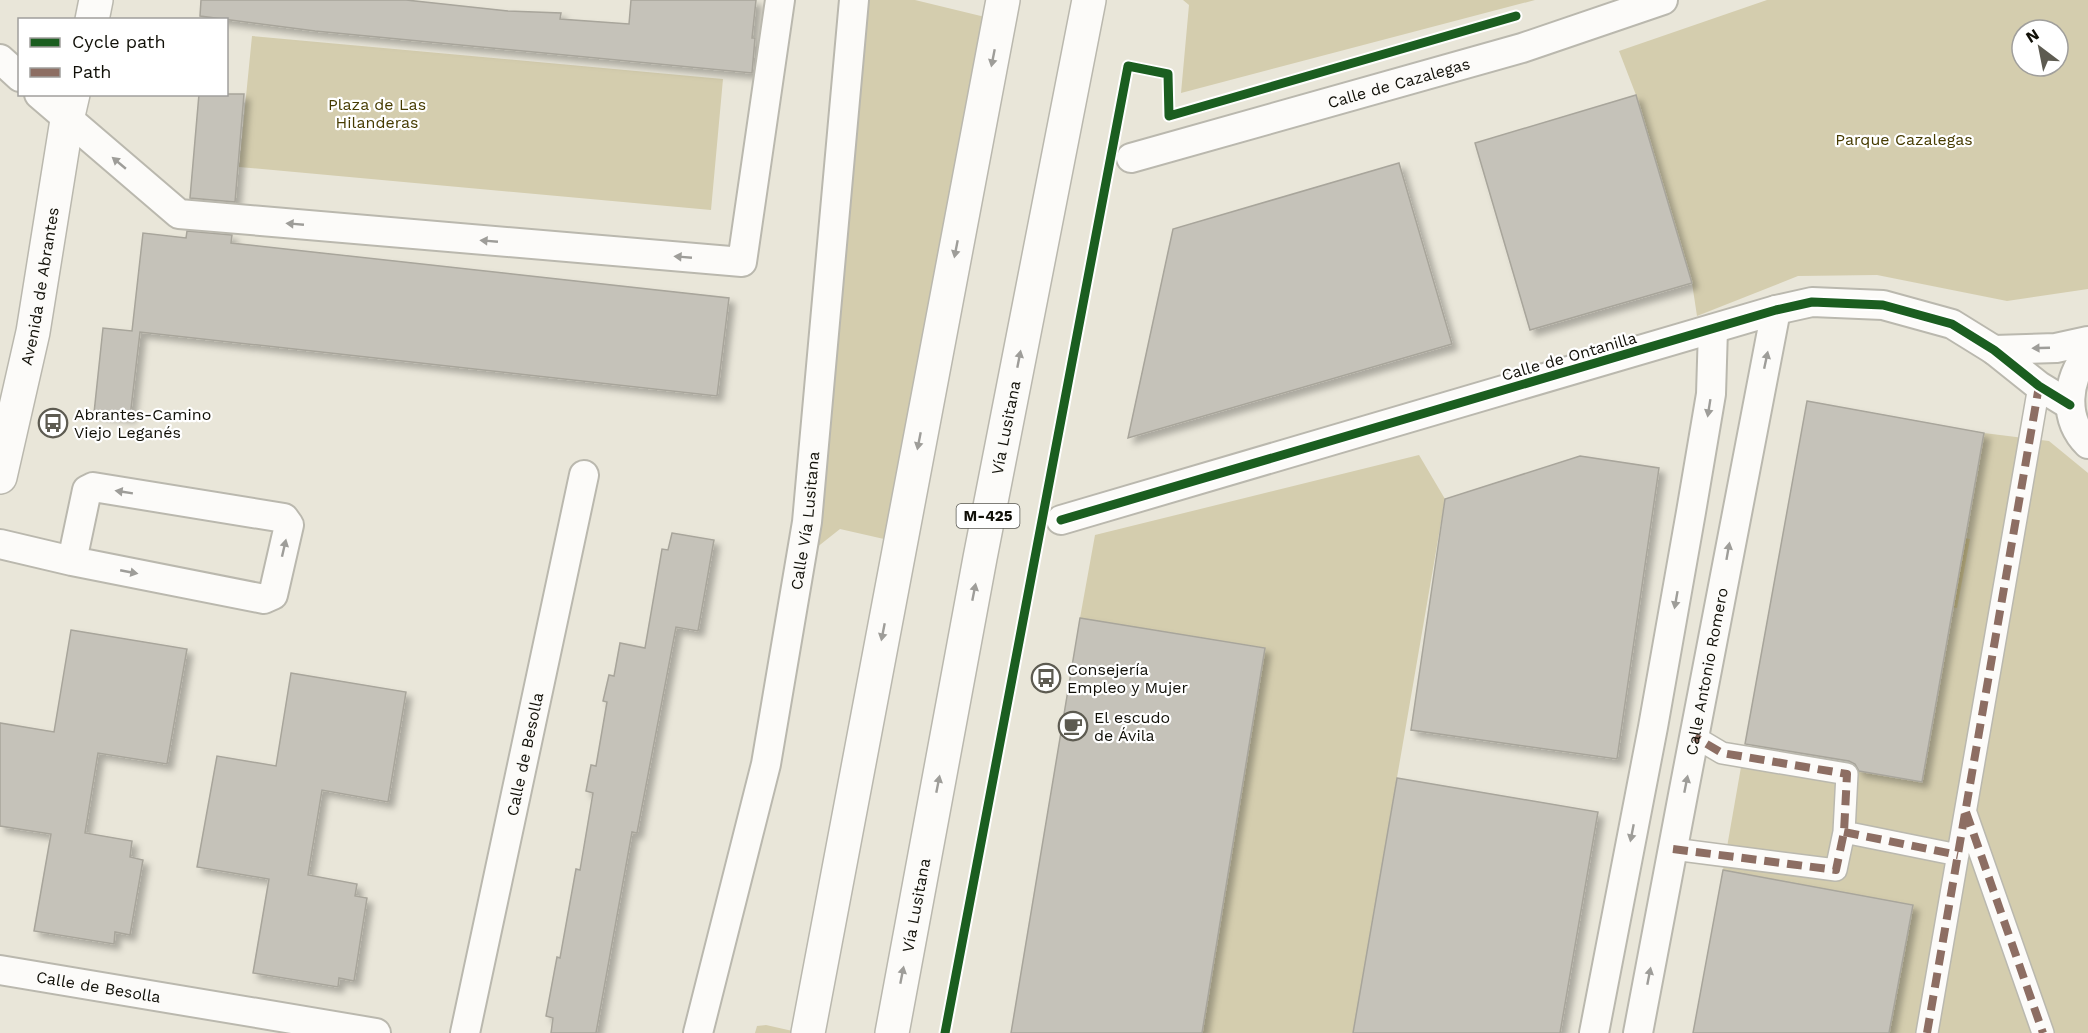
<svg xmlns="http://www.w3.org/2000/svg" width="2088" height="1033" viewBox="0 0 2088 1033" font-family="'Work Sans',sans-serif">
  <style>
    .green { fill: #d4cdae; fill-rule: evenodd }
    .water { fill: #d0c490 }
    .building { fill: #c5c2b9; stroke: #a8a59b; stroke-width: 1.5; filter: url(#shadow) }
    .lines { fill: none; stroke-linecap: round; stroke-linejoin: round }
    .pedestrian-casing { stroke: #bab8ae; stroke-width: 24 }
    .minor-casing { stroke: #bab8ae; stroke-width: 32 }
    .tertiary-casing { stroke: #bab8ae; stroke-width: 36 }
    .primary-casing { stroke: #bab8ae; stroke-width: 36 }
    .pedestrian { stroke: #fcfbf9; stroke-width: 21 }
    .minor { stroke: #fcfbf9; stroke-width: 28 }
    .tertiary { stroke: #fcfbf9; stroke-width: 33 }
    .primary { stroke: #fcfbf9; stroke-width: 33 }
    .quiet { stroke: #8d6e63; stroke-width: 8; stroke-dasharray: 15 8; stroke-linecap: butt }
    .cycleway-casing { stroke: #fff; stroke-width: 13 }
    .cycleway { stroke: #1b5e20; stroke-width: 9 }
    .oneway { fill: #9e9d99 }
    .labels { text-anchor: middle; stroke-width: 4.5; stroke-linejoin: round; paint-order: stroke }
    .shield { fill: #fff; stroke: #585852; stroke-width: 1.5 }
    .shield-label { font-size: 15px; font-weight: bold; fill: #111008 }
    .street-label { font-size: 16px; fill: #111008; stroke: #fff }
    .park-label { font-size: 16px; fill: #463b01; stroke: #fff }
    .poi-label { font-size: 16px; fill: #111008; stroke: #fff; text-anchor: start }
  </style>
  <defs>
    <filter id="shadow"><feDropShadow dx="5.5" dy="5.5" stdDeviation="3" flood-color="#0004"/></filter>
  </defs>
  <rect width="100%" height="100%" fill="#e9e6d9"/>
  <path class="green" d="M 869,0 L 915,0 L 985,17 L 884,539 L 840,529 L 816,548 Z
    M 1183,0 L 1535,0 L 1181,93 L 1189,5 Z
    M 1767,0 L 2088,0 L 2088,289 L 2007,301 L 1877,275 L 1798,276 L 1697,316 L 1692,283 L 1636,95 L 1619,51 ZM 2022,30 L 2058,30 L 2058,66 L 2022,66 Z
    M 252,36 L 723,79 L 711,210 L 239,167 Z
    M 1984,433 L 2049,441 L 2088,473 L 2088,1033 L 1889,1033 L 1913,905 L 1723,870 L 1744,750 L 1922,781 Z
    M 1419,455 L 1445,499 L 1353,1033 L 1193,1033 L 1265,648 L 1080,618 L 1095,535 Z
    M 766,1025 L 797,1032 L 797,1033 L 755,1033 L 757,1026 Z"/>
  <path class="water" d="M 1941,534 L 1970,539 L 1957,608 L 1929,603 Z"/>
  <path class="building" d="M 201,0 L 406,0 L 508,11 L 561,13 L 560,19 L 629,24 L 631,0 L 756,0 L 752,38 L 755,38 L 752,73 L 315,31 L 200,16 Z
    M 199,94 L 244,94 L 235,202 L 190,198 Z
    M 1636,95 L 1692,283 L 1530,330 L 1475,143 Z
    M 1399,163 L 1452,344 L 1128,438 L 1173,229 Z
    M 187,231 L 232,235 L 231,243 L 729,298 L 717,396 L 140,332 L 130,417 L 94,413 L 103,328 L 132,331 L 143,233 L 186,238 Z
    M 1807,401 L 1984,433 L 1922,782 L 1859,771 L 1855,764 L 1849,761 L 1745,744 Z
    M 1580,456 L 1659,468 L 1617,759 L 1411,730 L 1445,499 Z
    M 672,533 L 714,540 L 698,631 L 676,627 L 637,833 L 632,832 L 596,1033 L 551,1033 L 553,1018 L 546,1016 L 557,957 L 560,958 L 576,869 L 580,870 L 593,793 L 586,791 L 591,765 L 596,766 L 607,702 L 603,701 L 609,675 L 614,676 L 620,643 L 645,648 L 662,549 L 668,550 Z
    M 1080,618 L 1265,648 L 1202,1033 L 1011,1033 Z
    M 71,630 L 187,649 L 167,764 L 98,753 L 85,833 L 132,841 L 130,857 L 143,860 L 130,935 L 115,932 L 114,944 L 34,931 L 51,834 L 0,826 L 0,723 L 54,732 Z
    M 291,673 L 406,692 L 388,802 L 322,790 L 308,875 L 357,884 L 355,896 L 367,898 L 354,981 L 339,978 L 338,987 L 253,973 L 269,879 L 197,867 L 217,756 L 276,766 Z
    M 1397,778 L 1598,812 L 1560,1033 L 1353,1033 Z
    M 1723,870 L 1913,905 L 1889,1033 L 1693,1033 Z"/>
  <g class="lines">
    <g class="pedestrian-casing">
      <path id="pedestrian" d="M 1966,813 L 2043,1033
        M 1844,832 L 1958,855
        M 1673,849 L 1836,870 L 1844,832 L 1847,774 L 1722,753 L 1695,737
        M 1927,1033 L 2039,386"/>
    </g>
    <g class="minor-casing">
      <g id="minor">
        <path d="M 0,59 L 20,77"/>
        <path d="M 39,94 L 179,214 L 742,262 L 780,0"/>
        <path id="s1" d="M 1131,158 L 1522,48 L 1663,0"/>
        <path d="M 1994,350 L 2056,348 L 2088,341"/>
        <path d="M 2088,353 C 2067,379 2062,418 2088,444"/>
        <path d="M 1061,520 L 1776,310 L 1812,302 L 1883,305 L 1952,324 L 1994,350 L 2039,386 L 2070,405"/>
        <path d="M 0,544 L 72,561 L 264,599 L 273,595 L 289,525 L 284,518 L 93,487 L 87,490 L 72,561"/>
        <path id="s2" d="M 0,970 L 376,1033"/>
        <path id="s3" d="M 465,1033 L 584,475"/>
        <path id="s4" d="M 698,1033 L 766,764 L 807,522 L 854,0"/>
        <path d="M 1594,1033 L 1653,727 L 1691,512 L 1711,394 L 1713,329"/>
        <path id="s5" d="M 1638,1033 C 1684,792 1728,551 1776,310"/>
      </g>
    </g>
    <g class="tertiary-casing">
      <g id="tertiary">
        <path d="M 92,20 L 96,0"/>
        <path id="s6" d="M 0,477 L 33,332 L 67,120 L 73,94"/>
      </g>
    </g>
    <g class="primary-casing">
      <g id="primary">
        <path d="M 808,1033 L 1003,0"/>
        <path id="s7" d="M 892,1033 L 980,558 L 1089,0"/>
      </g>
    </g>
    <use href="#pedestrian" class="pedestrian"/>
    <use href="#minor" class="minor"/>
    <use href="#tertiary" class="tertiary"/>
    <use href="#primary" class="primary"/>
    <path class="quiet" d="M 1966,812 L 2043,1033
      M 1844,832 L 1958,855
      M 1673,849 L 1836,870 L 1844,832 L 1847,774 L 1722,753 L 1695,737
      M 1927,1033 L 2039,386"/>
    <g class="cycleway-casing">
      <path id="cycleway" d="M 1061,520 L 1776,310 L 1812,302 L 1883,305 L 1952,324 L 1994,350 L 2039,386 L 2070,405
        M 945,1033 L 1128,66 L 1168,74 L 1169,116 L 1516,16"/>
    </g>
    <use href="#cycleway" class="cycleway"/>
  </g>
  <defs><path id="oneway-solid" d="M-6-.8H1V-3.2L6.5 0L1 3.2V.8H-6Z" transform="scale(1.5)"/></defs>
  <g class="oneway">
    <use href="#oneway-solid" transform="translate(993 58) rotate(101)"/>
    <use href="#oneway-solid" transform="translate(119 163) rotate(-140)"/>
    <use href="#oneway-solid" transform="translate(295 224) rotate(-175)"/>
    <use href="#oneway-solid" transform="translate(489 241) rotate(-175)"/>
    <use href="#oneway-solid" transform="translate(956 249) rotate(101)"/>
    <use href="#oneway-solid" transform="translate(683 257) rotate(-175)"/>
    <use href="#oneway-solid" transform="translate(2041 348) rotate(178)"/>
    <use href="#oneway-solid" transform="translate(1019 359) rotate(-79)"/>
    <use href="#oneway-solid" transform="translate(1766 360) rotate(-78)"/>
    <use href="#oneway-solid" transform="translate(1709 408) rotate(99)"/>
    <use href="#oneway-solid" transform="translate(919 441) rotate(101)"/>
    <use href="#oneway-solid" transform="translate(124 492) rotate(-171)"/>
    <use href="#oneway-solid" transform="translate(284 548) rotate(-77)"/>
    <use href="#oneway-solid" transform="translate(1728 551) rotate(-80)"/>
    <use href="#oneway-solid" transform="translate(129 572) rotate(11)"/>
    <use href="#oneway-solid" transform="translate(974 592) rotate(-79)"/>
    <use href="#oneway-solid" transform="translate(1676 600) rotate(100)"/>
    <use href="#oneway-solid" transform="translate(883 632) rotate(101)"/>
    <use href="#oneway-solid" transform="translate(938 784) rotate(-79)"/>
    <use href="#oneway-solid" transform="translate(1686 784) rotate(-79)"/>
    <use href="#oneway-solid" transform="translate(1632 833) rotate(101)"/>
    <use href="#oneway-solid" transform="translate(902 975) rotate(-79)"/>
    <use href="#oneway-solid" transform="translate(1649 976) rotate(-79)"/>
  </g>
  <defs>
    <g id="bus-ring" transform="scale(1.5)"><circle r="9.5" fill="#fff" stroke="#5d5b51" stroke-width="1.5"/><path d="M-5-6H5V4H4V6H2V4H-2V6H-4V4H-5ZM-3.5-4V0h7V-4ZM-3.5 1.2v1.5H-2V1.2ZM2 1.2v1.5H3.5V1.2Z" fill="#5d5b51"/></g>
    <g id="cafe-ring" transform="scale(1.5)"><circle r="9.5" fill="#fff" stroke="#5d5b51" stroke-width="1.5"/><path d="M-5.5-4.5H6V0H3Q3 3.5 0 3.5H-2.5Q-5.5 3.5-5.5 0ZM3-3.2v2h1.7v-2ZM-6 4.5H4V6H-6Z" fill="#5d5b51"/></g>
  </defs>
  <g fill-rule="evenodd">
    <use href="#bus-ring" x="53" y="423"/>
    <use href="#bus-ring" x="1046" y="678"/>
    <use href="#cafe-ring" x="1073" y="726"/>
  </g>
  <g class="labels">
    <rect class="shield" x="956.5" y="504" width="63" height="24" rx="4.5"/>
    <g class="shield-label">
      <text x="988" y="521">M-425</text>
    </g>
    <g class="street-label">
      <text dy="6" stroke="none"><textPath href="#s1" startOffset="278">Calle de Cazalegas</textPath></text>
      <text dy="6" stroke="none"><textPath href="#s6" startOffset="195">Avenida de Abrantes</textPath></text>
      <text transform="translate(1569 356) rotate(-16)" y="6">Calle de Ontanilla</text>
      <text dy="6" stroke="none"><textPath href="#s7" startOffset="616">Vía Lusitana</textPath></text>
      <text dy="6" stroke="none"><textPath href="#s4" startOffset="524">Calle Vía Lusitana</textPath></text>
      <text dy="6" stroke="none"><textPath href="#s5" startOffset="368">Calle Antonio Romero</textPath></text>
      <text dy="6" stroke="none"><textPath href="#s3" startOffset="285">Calle de Besolla</textPath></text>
      <text dy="6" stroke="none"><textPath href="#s7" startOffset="130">Vía Lusitana</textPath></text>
      <text dy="6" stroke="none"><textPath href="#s2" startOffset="100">Calle de Besolla</textPath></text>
    </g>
    <g class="park-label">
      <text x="377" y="110">Plaza de Las<tspan x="377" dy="18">Hilanderas</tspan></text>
      <text x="1904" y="145">Parque Cazalegas</text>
    </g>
    <g class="poi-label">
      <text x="74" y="420">Abrantes-Camino<tspan x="74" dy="18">Viejo Leganés</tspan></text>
      <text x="1067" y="675">Consejería<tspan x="1067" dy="18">Empleo y Mujer</tspan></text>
      <text x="1094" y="723">El escudo<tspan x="1094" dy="18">de Ávila</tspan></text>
    </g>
  </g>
  <rect x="18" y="18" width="210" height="78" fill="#ffffff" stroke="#a09f9c" stroke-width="1.5"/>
  <rect x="30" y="38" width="30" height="9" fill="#1b5e20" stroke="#a09f9c" stroke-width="1.5"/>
  <text x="72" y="48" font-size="18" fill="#111008">Cycle path</text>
  <rect x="30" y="68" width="30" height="9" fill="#8d6e63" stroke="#a09f9c" stroke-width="1.5"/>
  <text x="72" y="78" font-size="18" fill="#111008">Path</text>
  <g transform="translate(2040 48) rotate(328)"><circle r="28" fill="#ffffff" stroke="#a09f9c" stroke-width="1.5"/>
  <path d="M0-4.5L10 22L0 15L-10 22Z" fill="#5d5b51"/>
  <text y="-9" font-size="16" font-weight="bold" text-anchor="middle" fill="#111008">N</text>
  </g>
</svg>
